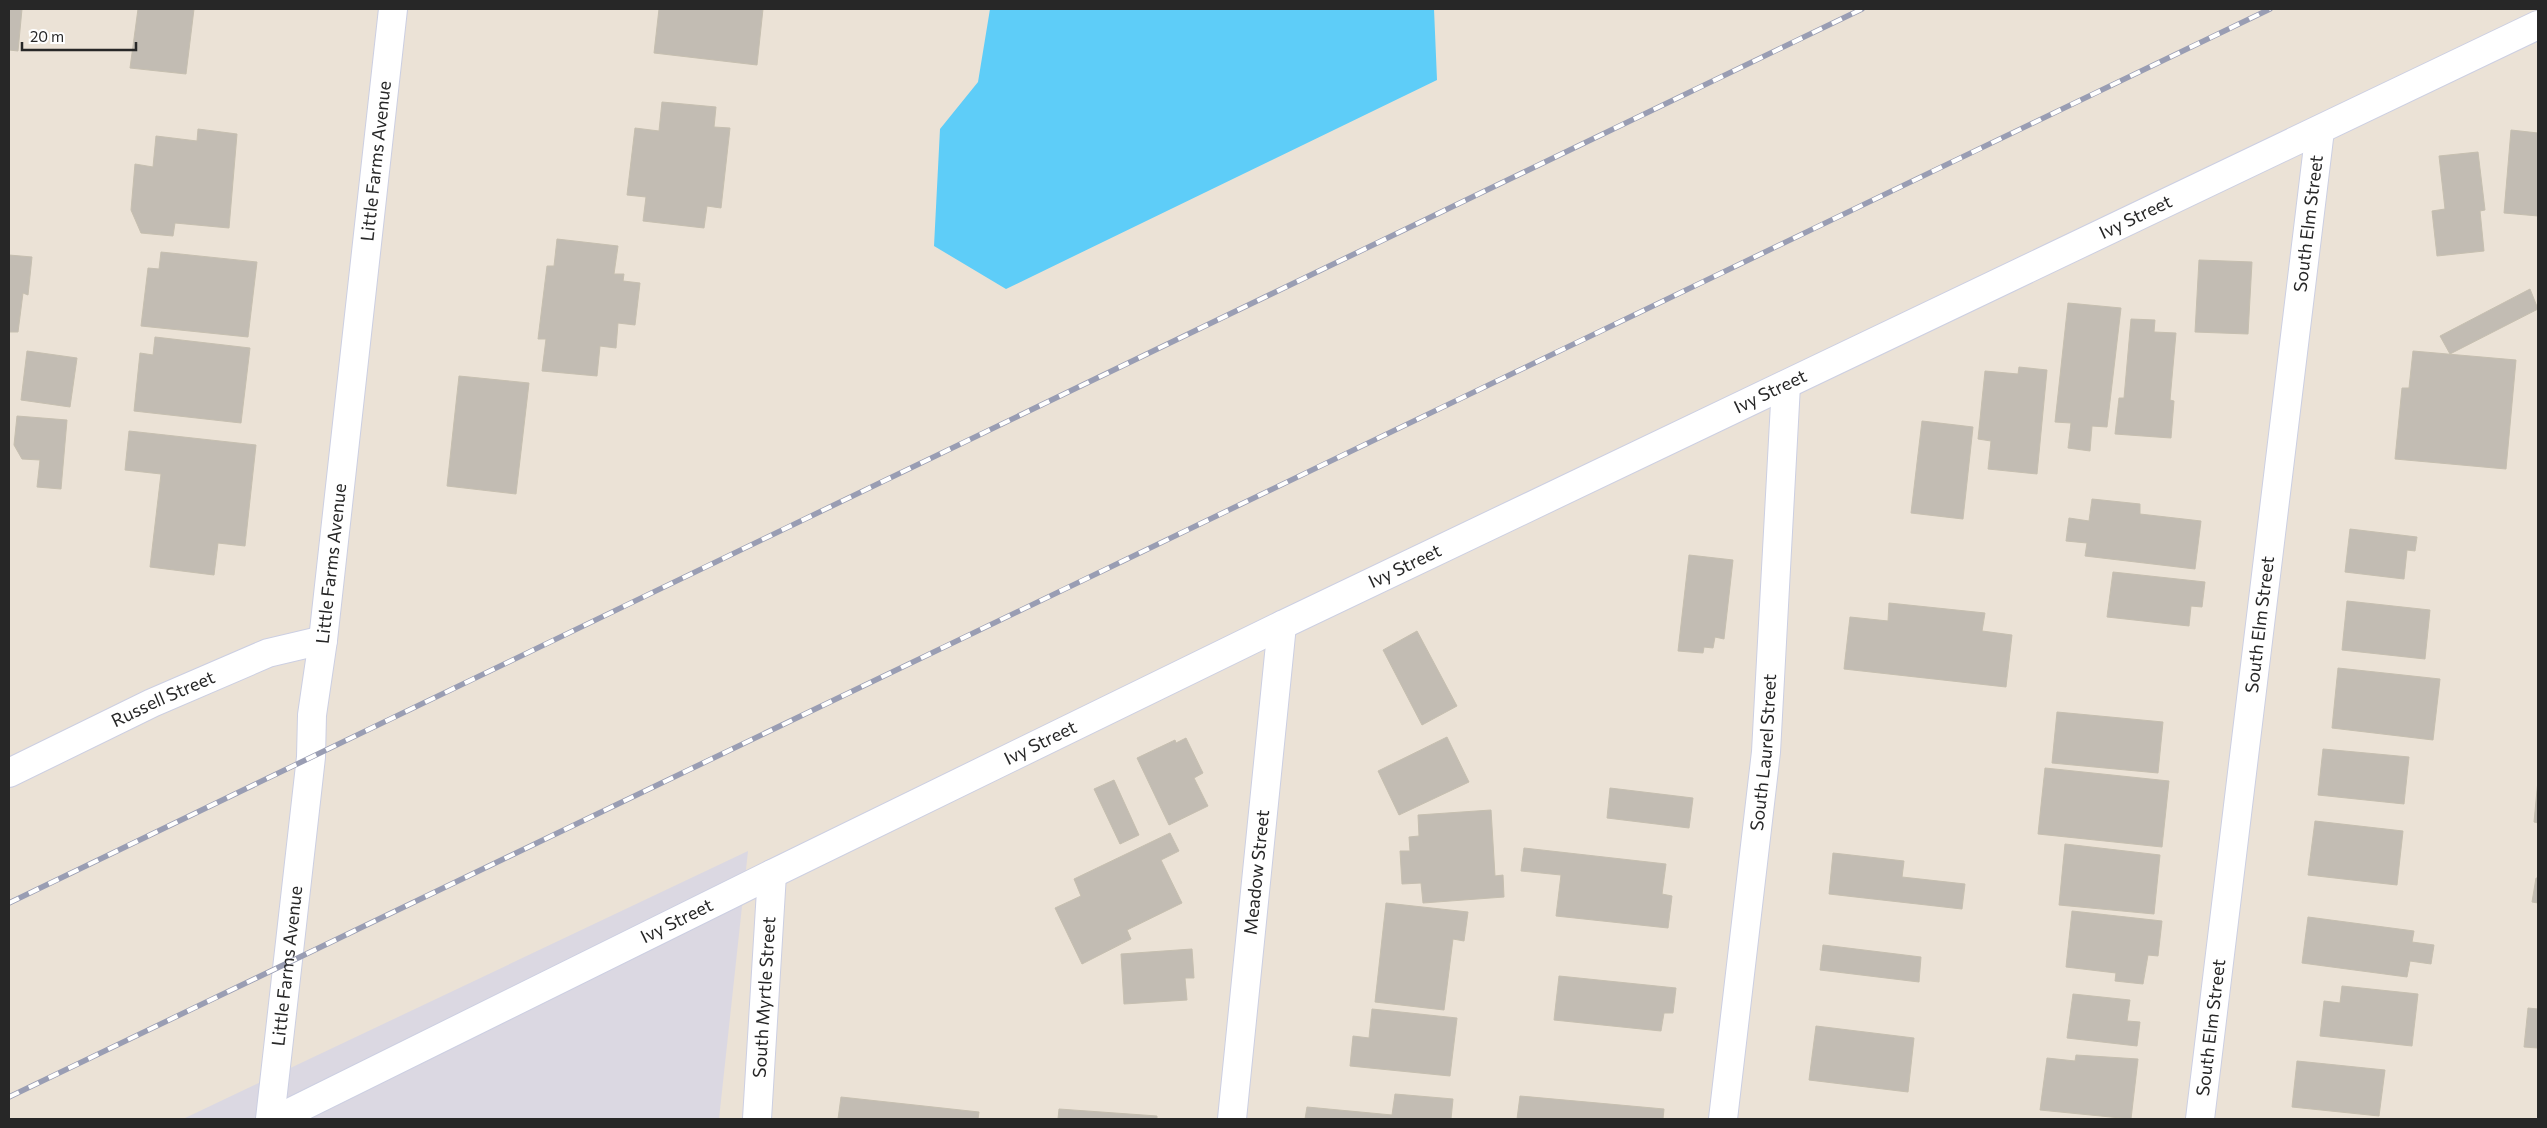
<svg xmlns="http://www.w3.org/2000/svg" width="2547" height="1128" viewBox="0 0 2547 1128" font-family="Commissioner,sans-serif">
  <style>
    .industrial { fill: #dbd8e2 }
    .water { fill: #5ecdf8 }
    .building { fill: #c2bcb3; stroke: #c6bfb0 }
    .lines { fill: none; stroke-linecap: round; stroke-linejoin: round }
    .minor-casing { stroke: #cccfe2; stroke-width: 30 }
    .minor { stroke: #fff; stroke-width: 28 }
    .rail-casing { stroke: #999db3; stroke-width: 5.5 }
    .rail { stroke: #fff; stroke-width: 4; stroke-dasharray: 11; stroke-linecap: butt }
    .labels { text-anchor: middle; stroke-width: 4.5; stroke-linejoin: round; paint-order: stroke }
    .street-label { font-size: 18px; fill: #272727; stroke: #fff }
  </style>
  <rect width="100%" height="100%" fill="#ebe2d6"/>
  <path class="industrial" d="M 748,851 L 719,1119 L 183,1119 Z"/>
  <path class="water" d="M 990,9 L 1434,9 L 1437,80 L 1006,289 L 934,246 L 940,129 L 978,82 Z"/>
  <path class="building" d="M 9,9 L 22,9 L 18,51 L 9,50 Z
    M 138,9 L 194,9 L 186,74 L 130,68 Z
    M 659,9 L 763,9 L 757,65 L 654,53 Z
    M 662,102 L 716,107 L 714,127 L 730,128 L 721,208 L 707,206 L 704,228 L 643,221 L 646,197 L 627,195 L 635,128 L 659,131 Z
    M 198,129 L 237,134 L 229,228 L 175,223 L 173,236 L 141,233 L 131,210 L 135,164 L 153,167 L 156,136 L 197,141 Z
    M 2511,130 L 2538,133 L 2538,216 L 2504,213 Z
    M 2478,152 L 2485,210 L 2480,211 L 2484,251 L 2437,256 L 2432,211 L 2445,209 L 2439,156 Z
    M 557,239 L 618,246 L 614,274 L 624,274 L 623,281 L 640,283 L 635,325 L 618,323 L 616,348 L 600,346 L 597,376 L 542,371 L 546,339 L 538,339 L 547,266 L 554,266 Z
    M 161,252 L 257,262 L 248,337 L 141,326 L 148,268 L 159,269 Z
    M 9,255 L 32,257 L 28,295 L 23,293 L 18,332 L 9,332 Z
    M 2199,260 L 2252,262 L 2248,334 L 2195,332 Z
    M 2530,289 L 2538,309 L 2450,354 L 2440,336 Z
    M 2068,303 L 2121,308 L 2107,427 L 2092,426 L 2090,451 L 2068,448 L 2071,423 L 2055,422 Z
    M 2131,319 L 2155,320 L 2154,332 L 2176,333 L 2170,400 L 2174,401 L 2171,438 L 2115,434 L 2119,398 L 2124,398 Z
    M 155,337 L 250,348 L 241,423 L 134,411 L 140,353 L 153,355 Z
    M 27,351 L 77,358 L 70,407 L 21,400 Z
    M 2413,351 L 2516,360 L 2506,469 L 2395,459 L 2402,388 L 2409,388 Z
    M 2019,367 L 2047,370 L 2037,474 L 1988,469 L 1991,441 L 1978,439 L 1985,371 L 2018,374 Z
    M 459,376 L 529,383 L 516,494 L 447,486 Z
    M 17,416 L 67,420 L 61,489 L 37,487 L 40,460 L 22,459 L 14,445 Z
    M 1922,421 L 1973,427 L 1963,519 L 1911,513 Z
    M 129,431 L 256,445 L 245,546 L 218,543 L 214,575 L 150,567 L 161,474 L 125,470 Z
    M 2092,499 L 2140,504 L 2140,514 L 2201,521 L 2195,569 L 2085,556 L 2087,543 L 2066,541 L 2069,518 L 2089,521 Z
    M 2350,529 L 2417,537 L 2415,551 L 2407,550 L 2404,579 L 2345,572 Z
    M 1689,555 L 1733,560 L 1724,639 L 1715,637 L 1713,648 L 1704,647 L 1703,653 L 1678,651 Z
    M 2113,572 L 2205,582 L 2202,607 L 2191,606 L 2189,626 L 2107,617 Z
    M 2347,601 L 2430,610 L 2425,659 L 2342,650 Z
    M 1889,603 L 1985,613 L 1982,631 L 2012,635 L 2006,687 L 1844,669 L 1850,617 L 1888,621 Z
    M 1417,631 L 1457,706 L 1422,725 L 1383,650 Z
    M 2338,668 L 2440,679 L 2433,740 L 2332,728 Z
    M 2057,712 L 2163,722 L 2158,773 L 2052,763 Z
    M 1447,737 L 1469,782 L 1399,815 L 1378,771 Z
    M 1186,738 L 1203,773 L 1194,778 L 1208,806 L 1169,825 L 1137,758 L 1175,740 L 1176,743 Z
    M 2323,749 L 2409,757 L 2404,804 L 2318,795 Z
    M 2045,768 L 2169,781 L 2162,847 L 2038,834 Z
    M 1114,780 L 1139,835 L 1120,844 L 1094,789 Z
    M 2538,780 L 2538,823 L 2534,822 Z
    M 1610,788 L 1693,798 L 1689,828 L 1607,818 Z
    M 1491,810 L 1495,876 L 1503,875 L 1504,897 L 1423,903 L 1421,883 L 1402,884 L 1400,851 L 1410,851 L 1409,837 L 1419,836 L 1418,815 Z
    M 2315,821 L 2403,831 L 2397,885 L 2308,875 Z
    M 1170,833 L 1179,851 L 1161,860 L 1182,903 L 1127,930 L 1131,939 L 1082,964 L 1055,908 L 1081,896 L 1074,879 Z
    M 2065,844 L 2160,855 L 2154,914 L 2059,905 Z
    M 1524,848 L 1666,864 L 1662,894 L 1672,896 L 1668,928 L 1556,916 L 1561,875 L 1521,871 Z
    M 1833,853 L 1904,861 L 1902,877 L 1965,884 L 1962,909 L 1829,894 Z
    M 2536,878 L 2538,878 L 2538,903 L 2532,902 Z
    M 1386,903 L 1468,912 L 1464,941 L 1453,939 L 1444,1010 L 1375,1002 Z
    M 2072,911 L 2162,921 L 2158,956 L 2148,955 L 2143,984 L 2115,981 L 2116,973 L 2066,967 Z
    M 2308,917 L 2414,931 L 2412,942 L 2434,945 L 2431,964 L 2410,961 L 2407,977 L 2302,963 Z
    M 1823,945 L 1921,957 L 1919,982 L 1820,970 Z
    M 1192,949 L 1194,978 L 1185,978 L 1187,1000 L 1124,1004 L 1121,954 Z
    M 1559,976 L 1676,988 L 1673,1013 L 1664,1013 L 1661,1031 L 1554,1020 Z
    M 2342,986 L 2418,994 L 2412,1046 L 2320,1036 L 2324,1001 L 2340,1003 Z
    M 2073,994 L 2130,1000 L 2127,1021 L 2140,1022 L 2137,1046 L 2067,1038 Z
    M 2528,1008 L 2538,1009 L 2538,1048 L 2524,1047 Z
    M 1372,1009 L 1457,1018 L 1450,1076 L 1350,1066 L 1353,1036 L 1369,1038 Z
    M 1816,1026 L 1914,1038 L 1908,1092 L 1809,1080 Z
    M 2076,1055 L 2138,1059 L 2131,1119 L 2040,1110 L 2047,1058 L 2075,1061 Z
    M 2297,1061 L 2385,1070 L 2379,1116 L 2292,1107 Z
    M 1395,1094 L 1453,1099 L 1451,1119 L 1305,1119 L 1307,1107 L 1392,1115 Z
    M 1520,1096 L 1664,1109 L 1663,1119 L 1517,1119 Z
    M 841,1097 L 979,1112 L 978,1119 L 838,1119 Z
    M 1059,1109 L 1157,1116 L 1157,1119 L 1058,1119 Z"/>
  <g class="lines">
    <g class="minor-casing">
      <g id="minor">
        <path id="s1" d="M 9,773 L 152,703 L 268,653 L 323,640"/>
        <path id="s2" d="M 270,1119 L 311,757 L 312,715 L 323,640 L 393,9"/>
        <path id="s3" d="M 277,1119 L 772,874 L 1282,625 L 2538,25"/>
        <path id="s4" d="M 757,1119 L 772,874"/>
        <path id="s5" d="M 1232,1119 L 1282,625"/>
        <path id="s6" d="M 1723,1119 L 1766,752 L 1786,385"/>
        <path id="s7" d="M 2200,1119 L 2320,130"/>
      </g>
    </g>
    <use href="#minor" class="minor"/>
    <g class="rail-casing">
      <path id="rail" d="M 9,903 L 1862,9
        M 9,1097 L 2270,9"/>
    </g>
    <use href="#rail" class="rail"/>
  </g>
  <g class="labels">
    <g class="street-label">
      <text dy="6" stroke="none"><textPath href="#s2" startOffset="964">Little Farms Avenue</textPath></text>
      <text dy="6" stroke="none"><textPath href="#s3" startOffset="2066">Ivy Street</textPath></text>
      <text dy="6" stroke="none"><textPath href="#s7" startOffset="902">South Elm Street</textPath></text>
      <text dy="6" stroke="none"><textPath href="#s3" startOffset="1661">Ivy Street</textPath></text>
      <text dy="6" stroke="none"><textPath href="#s2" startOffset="559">Little Farms Avenue</textPath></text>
      <text dy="6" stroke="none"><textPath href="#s3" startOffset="1256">Ivy Street</textPath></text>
      <text dy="6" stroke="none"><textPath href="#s7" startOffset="498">South Elm Street</textPath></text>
      <text dy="6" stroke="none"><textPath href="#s1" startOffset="171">Russell Street</textPath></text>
      <text dy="6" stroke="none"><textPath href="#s3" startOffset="851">Ivy Street</textPath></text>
      <text dy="6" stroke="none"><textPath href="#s6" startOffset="369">South Laurel Street</textPath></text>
      <text dy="6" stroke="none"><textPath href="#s5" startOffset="248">Meadow Street</textPath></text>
      <text dy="6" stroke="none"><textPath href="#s3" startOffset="446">Ivy Street</textPath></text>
      <text dy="6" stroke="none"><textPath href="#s2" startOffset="154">Little Farms Avenue</textPath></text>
      <text dy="6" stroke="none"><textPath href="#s4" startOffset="122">South Myrtle Street</textPath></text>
      <text dy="6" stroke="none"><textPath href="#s7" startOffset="92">South Elm Street</textPath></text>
    </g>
  </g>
  <rect width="2547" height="1128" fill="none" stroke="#272727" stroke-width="20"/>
  <path d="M22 42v8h114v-8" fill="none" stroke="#272727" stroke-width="2.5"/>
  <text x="30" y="42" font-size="15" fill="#272727" stroke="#ffffff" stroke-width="4" paint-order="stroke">20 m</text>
</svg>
